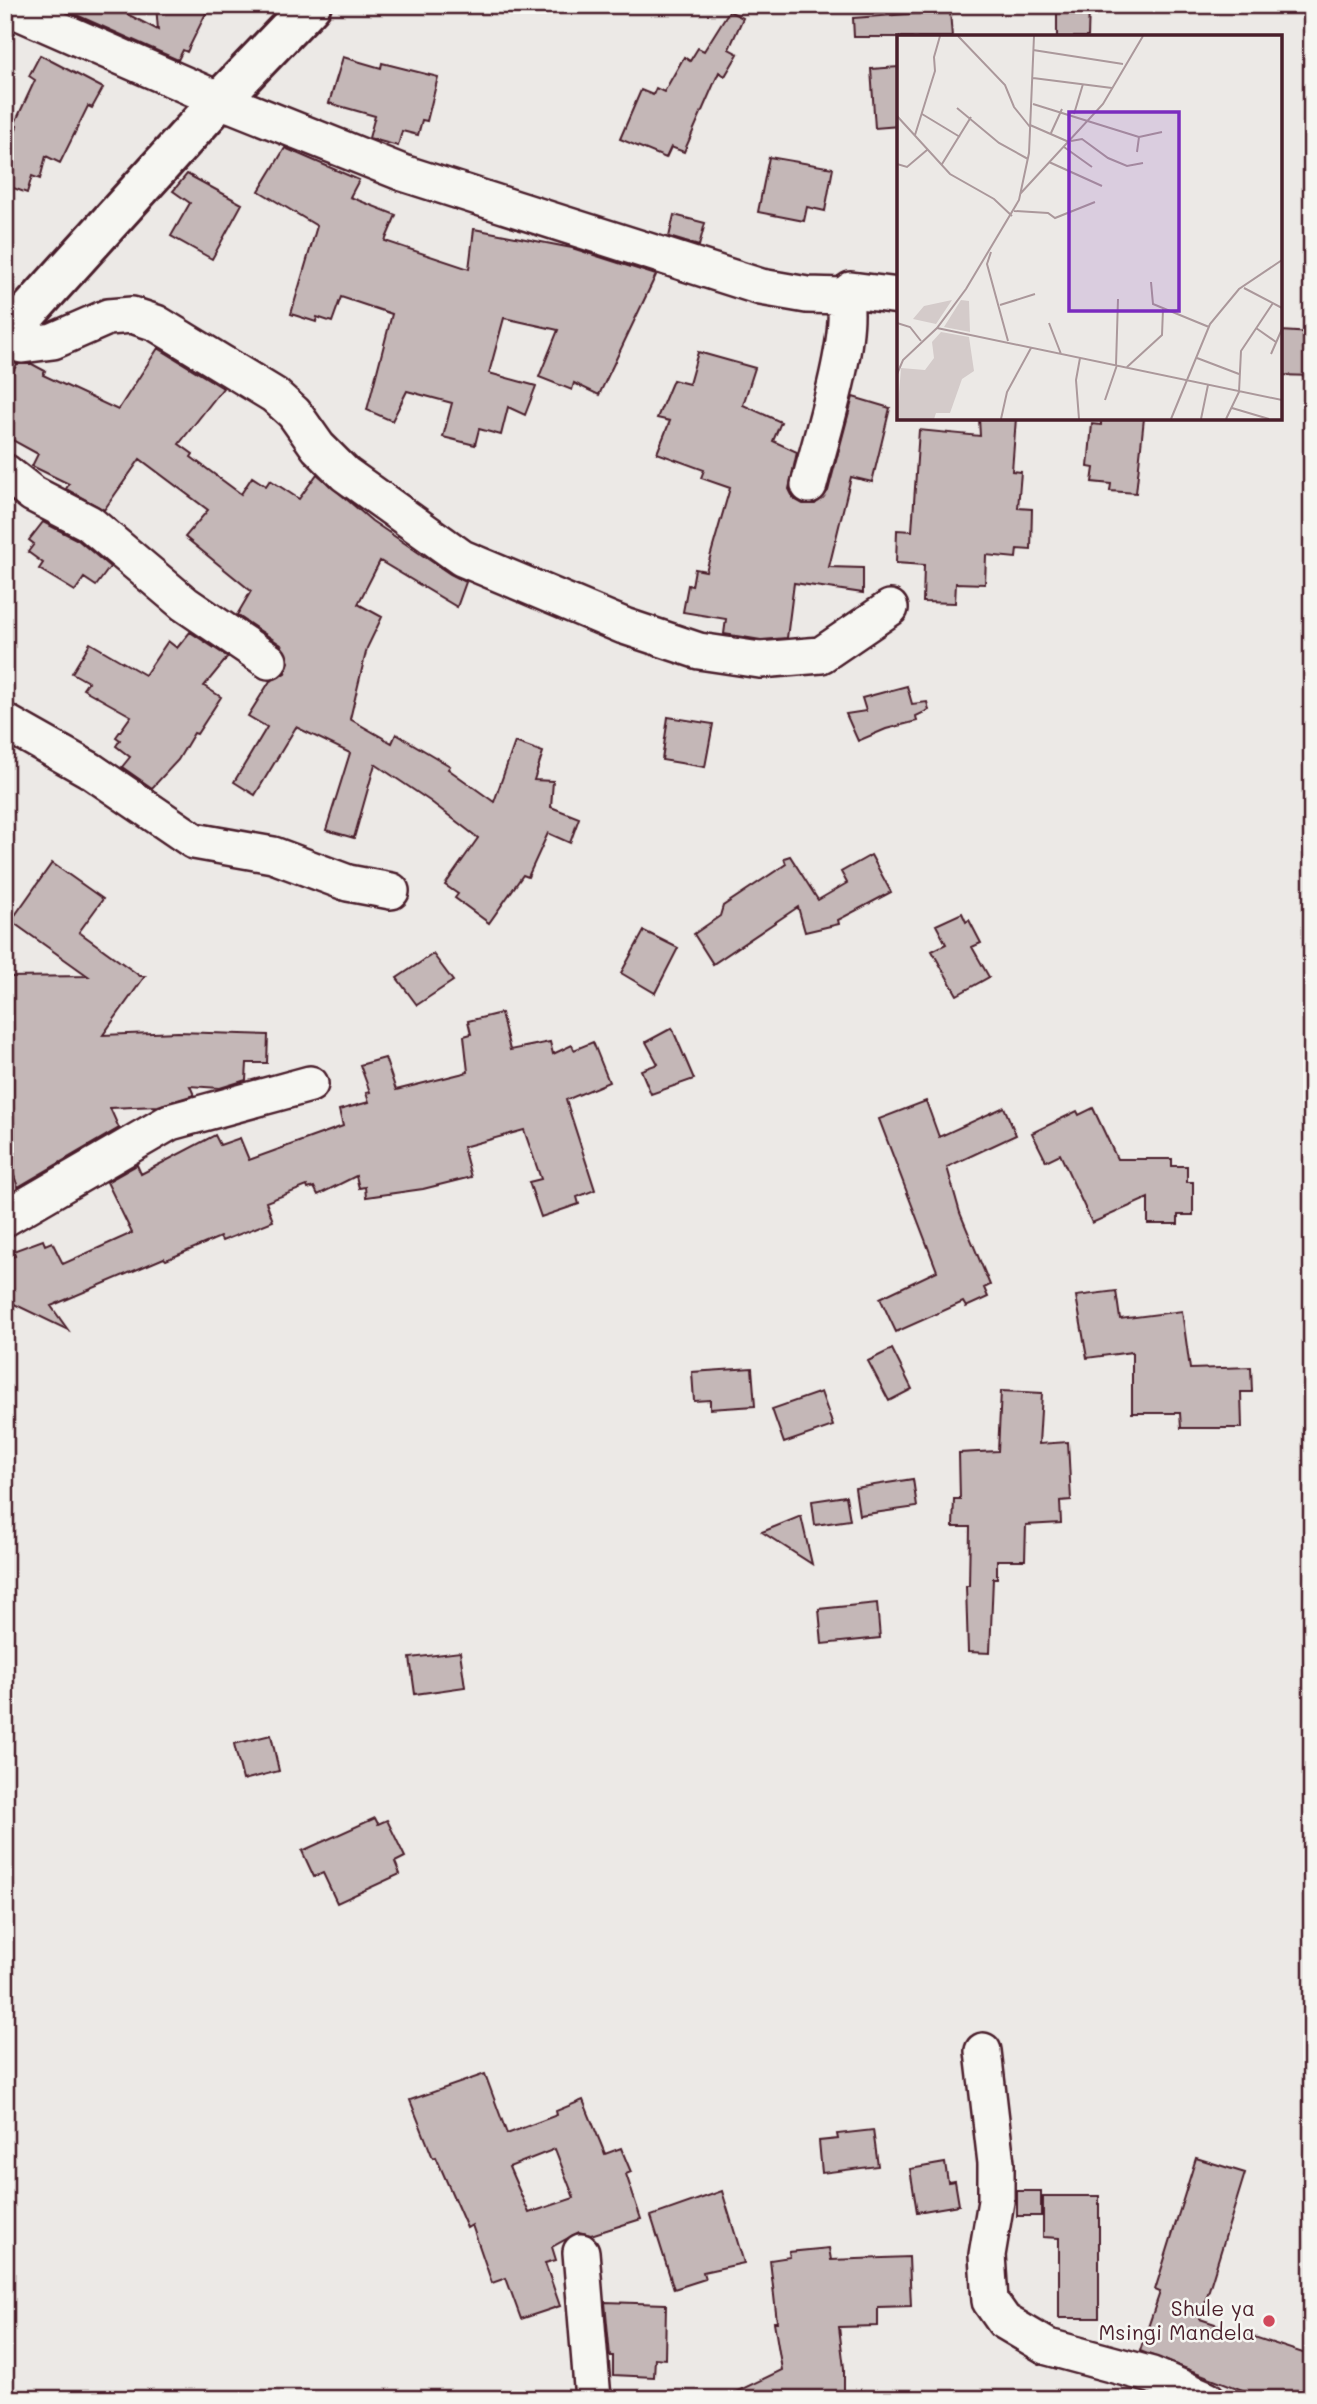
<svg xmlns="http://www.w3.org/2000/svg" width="1317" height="2404" viewBox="0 0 1317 2404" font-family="Mali,sans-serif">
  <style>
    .building { fill: #c4b7b7; stroke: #4a1f2b; stroke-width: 2; fill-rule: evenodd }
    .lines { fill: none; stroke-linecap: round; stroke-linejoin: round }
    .street-casing { stroke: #4a1f2b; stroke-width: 40 }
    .secondary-casing { stroke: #4a1f2b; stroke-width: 44 }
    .street { stroke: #f6f6f2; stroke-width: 35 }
    .secondary { stroke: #f6f6f2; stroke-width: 38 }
    .poi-dot { fill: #d1495b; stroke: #f6f6f2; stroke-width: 2.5 }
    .labels { text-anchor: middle; stroke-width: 5; stroke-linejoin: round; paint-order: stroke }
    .poi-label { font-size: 21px; fill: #4a1f2b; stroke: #f6f6f2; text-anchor: end }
    .inset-road { fill: none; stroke: #ab989b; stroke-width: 2 }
    .view { fill: #7b2cbf; fill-opacity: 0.15; stroke: #7b2cbf; stroke-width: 3.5 }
    .inset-edge { fill: none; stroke: #4a1f2b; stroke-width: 3.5 }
  </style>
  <rect width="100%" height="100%" fill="#ece9e6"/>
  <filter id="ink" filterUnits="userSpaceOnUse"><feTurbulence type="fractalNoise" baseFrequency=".0143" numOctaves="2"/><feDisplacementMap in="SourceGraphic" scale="14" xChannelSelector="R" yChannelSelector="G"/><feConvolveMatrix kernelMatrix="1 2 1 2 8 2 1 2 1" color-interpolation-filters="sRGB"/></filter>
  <g filter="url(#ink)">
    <path class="building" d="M 54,5 L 110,5 L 158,30 L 156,5 L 210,5 L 187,52 L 183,50 L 178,60 Z
      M 1057,5 L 1089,5 L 1088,37 L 1057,37 Z
      M 729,11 L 743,18 L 729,49 L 738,54 L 725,76 L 719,72 L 684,152 L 671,147 L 666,158 L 620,139 L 641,90 L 653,95 L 656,88 L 664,92 L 684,57 L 690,61 L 698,48 L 704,51 Z
      M 950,11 L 952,37 L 854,37 L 853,18 Z
      M 40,55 L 103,88 L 92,108 L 88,106 L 60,163 L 46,156 L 40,179 L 32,176 L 27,193 L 5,185 L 5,164 L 17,126 L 14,125 L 35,80 L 29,76 Z
      M 343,57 L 381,68 L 382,63 L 438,77 L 427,121 L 422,120 L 418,135 L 402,131 L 398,146 L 376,140 L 369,138 L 375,116 L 329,103 Z
      M 899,67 L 899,126 L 875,128 L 871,69 Z
      M 285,148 L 359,180 L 350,197 L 396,215 L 385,241 L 469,269 L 474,229 L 572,248 L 656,275 L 599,395 L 574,383 L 572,390 L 539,377 L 558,330 L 504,318 L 489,373 L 536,386 L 525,415 L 508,407 L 501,435 L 479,429 L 475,445 L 443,437 L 452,403 L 407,391 L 392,421 L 367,410 L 392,314 L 341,297 L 332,322 L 317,317 L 316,322 L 291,314 L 317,226 L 259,191 Z
      M 769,157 L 833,168 L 825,211 L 807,207 L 804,221 L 758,212 Z
      M 187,174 L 242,204 L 212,259 L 171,236 L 190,203 L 173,191 Z
      M 674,215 L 705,223 L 699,246 L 669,237 Z
      M 1280,331 L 1312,333 L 1312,376 L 1280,375 Z
      M 158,348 L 223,388 L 179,444 L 193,454 L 191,457 L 241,494 L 252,477 L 266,486 L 270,480 L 299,499 L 317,474 L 372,521 L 450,574 L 466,582 L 457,607 L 380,561 L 358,604 L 382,617 L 367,648 L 350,719 L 392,743 L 396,734 L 450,766 L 448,769 L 494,802 L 515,742 L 543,752 L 534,780 L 553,781 L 551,807 L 579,818 L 570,843 L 548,833 L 528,877 L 523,875 L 489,923 L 455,898 L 458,894 L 445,885 L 478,838 L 430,801 L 375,764 L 354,838 L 326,830 L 350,753 L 296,727 L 255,795 L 234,782 L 267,727 L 248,716 L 270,681 L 285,673 L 289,662 L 281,645 L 237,615 L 251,591 L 185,537 L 208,510 L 140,459 L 104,510 L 66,489 L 69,484 L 32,466 L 38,454 L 5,436 L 5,387 L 17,364 L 32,364 L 45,371 L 43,375 L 118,410 Z
      M 698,352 L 755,368 L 743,405 L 781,422 L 773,441 L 797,452 L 789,489 L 794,499 L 803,504 L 815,504 L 828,491 L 853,397 L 890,408 L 872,482 L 851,477 L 829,567 L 863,568 L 863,593 L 794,583 L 787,638 L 761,640 L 724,634 L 726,619 L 683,612 L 688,585 L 692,586 L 695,569 L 706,571 L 730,488 L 701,478 L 704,470 L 657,453 L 670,421 L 657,418 L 673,380 L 689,384 Z
      M 979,418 L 1016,418 L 1012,471 L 1021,472 L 1018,508 L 1032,509 L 1031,550 L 1017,549 L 1016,558 L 986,555 L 985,584 L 956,583 L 955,603 L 923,602 L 924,565 L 896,563 L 897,530 L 912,531 L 919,430 L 980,436 Z
      M 1101,418 L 1144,418 L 1136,493 L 1110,491 L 1111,484 L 1092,482 L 1094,468 L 1088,467 L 1092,424 L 1101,425 Z
      M 43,522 L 78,540 L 110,567 L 96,586 L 84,578 L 75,591 L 39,569 L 43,563 L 28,552 L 34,544 L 29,540 Z
      M 190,632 L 228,657 L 204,686 L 221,697 L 197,734 L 194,733 L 178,760 L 152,788 L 122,767 L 130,757 L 116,746 L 120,740 L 116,737 L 131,716 L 83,689 L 88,682 L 72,673 L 90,643 L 145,675 L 168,641 L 177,648 Z
      M 907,686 L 912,704 L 927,702 L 929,710 L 916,716 L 917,721 L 886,729 L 858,741 L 846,714 L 866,711 L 862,698 Z
      M 668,717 L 713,724 L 705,767 L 662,760 Z
      M 871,855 L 891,892 L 838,920 L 839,924 L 805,932 L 798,907 L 713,964 L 694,934 L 720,916 L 723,906 L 786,864 L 784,858 L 790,856 L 818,900 L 847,883 L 841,872 Z
      M 52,863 L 103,899 L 79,932 L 140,976 L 145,976 L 103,1035 L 178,1032 L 268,1035 L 267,1063 L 247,1063 L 246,1080 L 220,1088 L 190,1086 L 194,1095 L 158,1106 L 110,1108 L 119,1128 L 18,1187 L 11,1167 L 5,1168 L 5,977 L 88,976 L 11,921 Z
      M 962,913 L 966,922 L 969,920 L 981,943 L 972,947 L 989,977 L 957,995 L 932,951 L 946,944 L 936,925 Z
      M 644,931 L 678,948 L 655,993 L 621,973 Z
      M 433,954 L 453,981 L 417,1005 L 397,978 Z
      M 501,1013 L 510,1050 L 550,1042 L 553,1054 L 572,1045 L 574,1050 L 593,1042 L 609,1082 L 566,1100 L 595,1190 L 577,1197 L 579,1204 L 541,1217 L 529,1182 L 541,1179 L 524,1130 L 463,1147 L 471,1177 L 423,1189 L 366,1197 L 365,1187 L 359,1188 L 356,1176 L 318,1195 L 314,1187 L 308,1189 L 307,1186 L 266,1202 L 273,1221 L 222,1241 L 220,1237 L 166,1260 L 164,1258 L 51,1306 L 68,1330 L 14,1304 L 5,1282 L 5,1260 L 15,1256 L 13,1251 L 43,1240 L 45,1245 L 52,1242 L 63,1264 L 132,1233 L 107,1182 L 137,1165 L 141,1174 L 215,1135 L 220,1145 L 240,1138 L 249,1160 L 343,1126 L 339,1110 L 369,1102 L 366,1093 L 370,1092 L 360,1065 L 385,1058 L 396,1090 L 468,1072 L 464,1036 L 471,1034 L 468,1021 Z
      M 672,1028 L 694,1079 L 651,1094 L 641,1070 L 658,1064 L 646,1042 Z
      M 926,1101 L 939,1137 L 1004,1107 L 1016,1135 L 947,1167 L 960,1213 L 990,1285 L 984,1288 L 988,1297 L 966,1307 L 963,1302 L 896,1332 L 880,1298 L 937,1271 L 879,1119 Z
      M 1093,1108 L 1117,1159 L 1172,1159 L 1172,1166 L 1187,1166 L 1187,1182 L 1193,1182 L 1193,1215 L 1178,1215 L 1178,1224 L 1148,1224 L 1148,1198 L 1092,1223 L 1060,1154 L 1046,1161 L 1032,1133 L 1077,1111 L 1079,1115 Z
      M 1116,1291 L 1120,1319 L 1182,1311 L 1190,1369 L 1251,1367 L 1252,1392 L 1241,1392 L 1242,1428 L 1181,1428 L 1180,1413 L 1132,1413 L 1132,1352 L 1087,1358 L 1076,1296 Z
      M 892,1349 L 912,1389 L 889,1401 L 868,1361 Z
      M 752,1368 L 755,1406 L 710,1409 L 710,1400 L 694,1401 L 692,1372 Z
      M 1001,1391 L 1042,1393 L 1039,1444 L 1068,1442 L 1071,1500 L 1060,1501 L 1061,1523 L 1026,1525 L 1025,1560 L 997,1560 L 997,1578 L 993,1578 L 990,1653 L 968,1652 L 966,1586 L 969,1586 L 970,1527 L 953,1527 L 954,1499 L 960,1499 L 959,1453 L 998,1451 Z
      M 821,1392 L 833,1426 L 784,1443 L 772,1409 Z
      M 913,1479 L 917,1507 L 859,1515 L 855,1488 Z
      M 846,1496 L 850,1520 L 815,1525 L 812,1501 Z
      M 801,1516 L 812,1564 L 762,1532 Z
      M 877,1603 L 880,1638 L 822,1644 L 819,1609 Z
      M 460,1652 L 465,1687 L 415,1694 L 410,1658 Z
      M 271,1735 L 279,1771 L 243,1780 L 234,1744 Z
      M 375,1818 L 378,1824 L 387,1820 L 405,1857 L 395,1862 L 400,1874 L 337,1903 L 323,1873 L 314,1877 L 302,1851 Z
      M 485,2074 L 507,2134 L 557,2115 L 556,2111 L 583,2100 L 605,2154 L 621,2148 L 631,2172 L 626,2174 L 641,2219 L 591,2235 L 579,2232 L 552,2247 L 556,2260 L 545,2263 L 560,2306 L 521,2319 L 506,2278 L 492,2283 L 472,2225 L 467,2228 L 436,2157 L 433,2158 L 410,2100 ZM 555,2149 L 574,2198 L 529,2213 L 509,2167 Z
      M 873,2130 L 878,2166 L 822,2173 L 819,2141 L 838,2139 L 837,2134 Z
      M 1196,2158 L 1245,2173 L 1200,2319 L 1312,2356 L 1312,2399 L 1266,2399 L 1140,2351 L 1160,2292 L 1155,2290 Z
      M 945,2163 L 948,2182 L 955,2181 L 959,2205 L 917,2212 L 910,2169 Z
      M 722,2191 L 744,2263 L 703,2272 L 705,2279 L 674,2289 L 651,2216 Z
      M 1017,2191 L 1041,2191 L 1041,2216 L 1017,2216 Z
      M 1043,2196 L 1099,2196 L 1099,2318 L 1059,2318 L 1059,2238 L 1043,2237 Z
      M 829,2248 L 831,2260 L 909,2257 L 911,2306 L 878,2307 L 878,2326 L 839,2327 L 844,2368 L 844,2399 L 721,2399 L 782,2370 L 774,2322 L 777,2322 L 770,2260 L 790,2257 L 789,2252 Z
      M 605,2302 L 666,2304 L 665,2359 L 655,2358 L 654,2377 L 613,2375 L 613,2356 L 610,2356 Z"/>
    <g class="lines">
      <g class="street-casing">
        <path id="street" d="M 5,6 L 220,100 L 403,173 L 761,287 L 807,295 L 844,296 C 855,333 820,442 809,485
          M 844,296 L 851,290 L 899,296
          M 5,340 L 22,345 L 53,341 L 108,317 L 132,315 L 156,323 L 274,395 L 294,413 L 318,447 L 345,474 L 462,558 L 624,626 L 699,651 L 760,660 L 821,655 L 890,608
          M 5,472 L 33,494 L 89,523 L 185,604 L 269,661
          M 5,722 L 90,770 L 194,841 L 273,855 L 348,883 L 391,891
          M 5,1218 L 170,1122 L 310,1084
          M 983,2051 L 996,2163 L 996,2201 L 987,2255 L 990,2301 L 1004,2321 L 1048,2347 L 1152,2375 L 1207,2399
          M 581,2252 L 593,2399"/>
      </g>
      <g class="secondary-casing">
        <path id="secondary" d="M 5,338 L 220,100 L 311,5"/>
      </g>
      <use href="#street" class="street"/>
      <use href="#secondary" class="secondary"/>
    </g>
  </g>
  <circle class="poi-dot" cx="1269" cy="2321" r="7"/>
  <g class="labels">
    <g class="poi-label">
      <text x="1255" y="2316">Shule ya<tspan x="1255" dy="24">Msingi Mandela</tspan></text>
    </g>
  </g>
  <g transform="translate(897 35)">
    <rect width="385" height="385" fill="#ece9e6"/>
    <path d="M 55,265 L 39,289 L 16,284 L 27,271 ZM 64,265 L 72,266 L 73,297 L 47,292 ZM 44,297 L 72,302 L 77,336 L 65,344 L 53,378 L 39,378 L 37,384 L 0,384 L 4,333 L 28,335 L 37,323 L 35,307 Z" fill="#d4cbca"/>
    <path class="inset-road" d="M 61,1 L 108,50 L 117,72 L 133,92M 136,15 L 226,29M 136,43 L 215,53M 136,69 L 242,102 L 240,117M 60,73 L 102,108 L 131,124M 25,79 L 63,102M 177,79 L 186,49M 0,81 L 53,139 L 97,164 L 115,181M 133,90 L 172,107M 154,98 L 165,74M 18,100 L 38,36 L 37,22 L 43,1M 242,102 L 265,97M 174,106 L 185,104 L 211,123 L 230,131 L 246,128M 167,112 L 195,132M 152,127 L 205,151M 0,129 L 10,132 L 30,115M 45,129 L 74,82M 123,159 L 206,69 L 246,1M 117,176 L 151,178 L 158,183 L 198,167M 94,217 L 90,229 L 111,306M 254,247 L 256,269 L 312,292M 347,253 L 385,273M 103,270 L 138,259M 0,288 L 13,292 L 24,306M 152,288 L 164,319M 40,293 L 385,365M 359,293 L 379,307M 374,319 L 385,294M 300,323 L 342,339M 219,330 L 221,264M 230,332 L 265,300 L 266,274M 0,339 L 6,325 L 40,293 L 69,254 L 122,165 L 132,118 L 137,1M 208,365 L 220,330M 335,373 L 372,384M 104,384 L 110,357 L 134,313M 182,384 L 179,345 L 183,323M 274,384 L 313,289 L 342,254 L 385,225M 304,384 L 311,350M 329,384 L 342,357 L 344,316 L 376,268"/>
    <path class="view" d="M 172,77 L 282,77 L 282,276 L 172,276 Z"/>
    <rect width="385" height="385" class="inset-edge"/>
  </g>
  <rect width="1317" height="2404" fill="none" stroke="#f6f6f2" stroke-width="28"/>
  <rect x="14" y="14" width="1289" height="2376" fill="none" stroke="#4a1f2b" stroke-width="2.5" filter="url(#ink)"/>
</svg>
